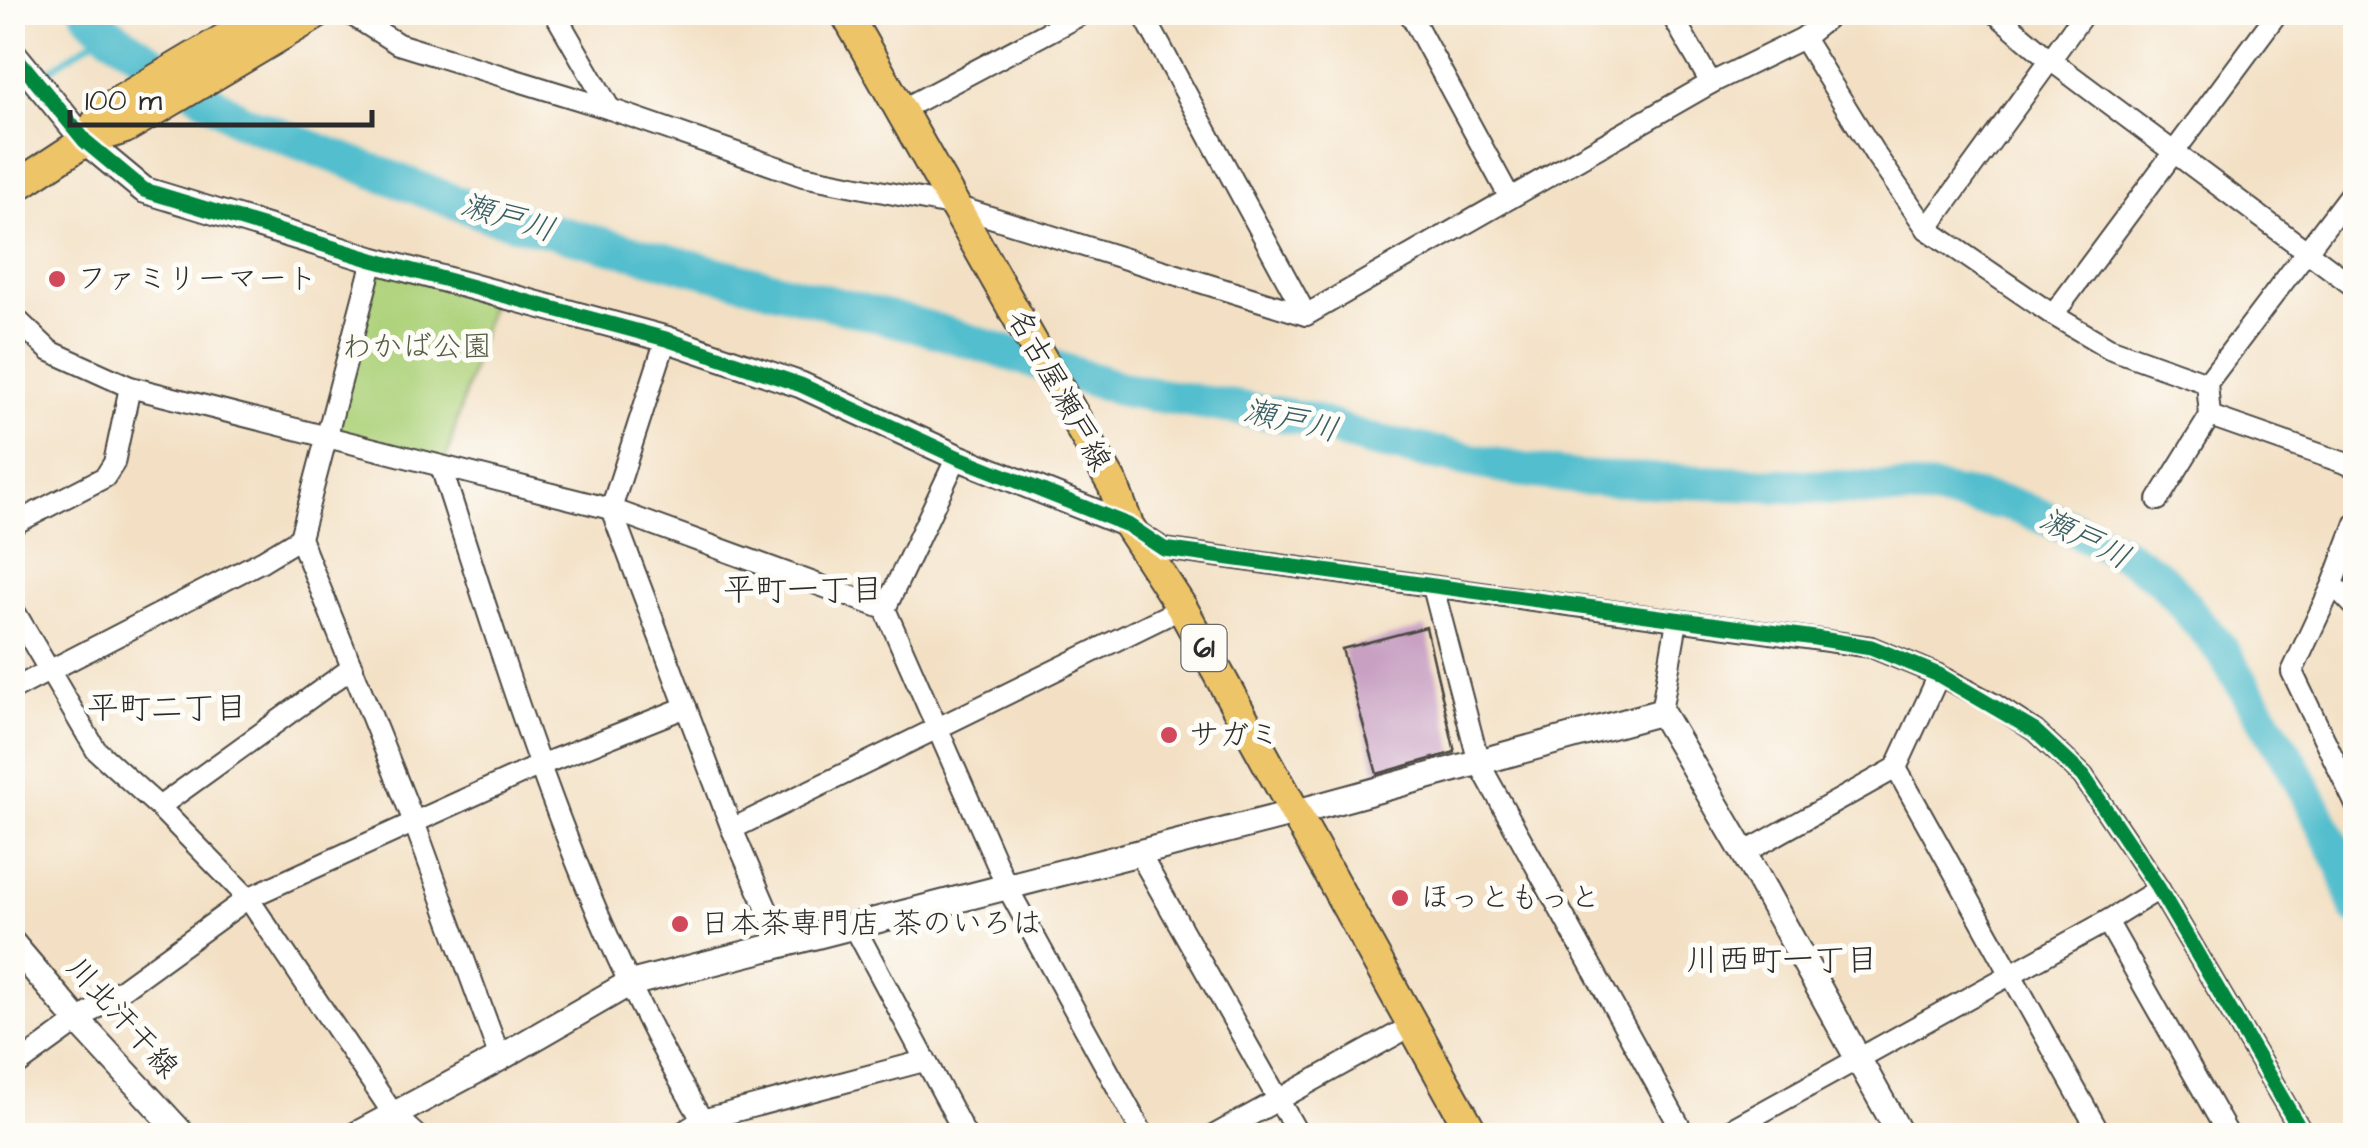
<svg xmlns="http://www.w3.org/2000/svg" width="2368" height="1148" viewBox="0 0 2368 1148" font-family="'Architects Daughter','Klee One',sans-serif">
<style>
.green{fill:#afd37d;stroke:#6d7f54;stroke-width:2.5}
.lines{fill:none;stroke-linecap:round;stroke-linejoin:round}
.stream{stroke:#52becd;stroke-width:6}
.river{stroke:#52becd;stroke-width:35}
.building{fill:#c8a0c2}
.minor-casing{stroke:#494642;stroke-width:24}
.tertiary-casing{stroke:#494642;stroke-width:29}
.primary-casing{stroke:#494642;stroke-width:34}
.minor{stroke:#fff;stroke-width:20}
.tertiary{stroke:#fff;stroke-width:25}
.primary{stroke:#eec469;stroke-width:30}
.cycleway-casing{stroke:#fdfcf7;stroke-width:21}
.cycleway{stroke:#00873e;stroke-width:15}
.poi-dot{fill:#d1495b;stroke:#fdfcf7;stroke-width:4}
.labels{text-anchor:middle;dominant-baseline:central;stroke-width:10;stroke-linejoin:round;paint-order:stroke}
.shield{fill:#fdfcf7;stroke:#6a6a68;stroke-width:2.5}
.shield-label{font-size:28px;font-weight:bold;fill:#2b2b2b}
.poi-label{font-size:30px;fill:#2b2b2b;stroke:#fdfcf7;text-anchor:start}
.park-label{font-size:30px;fill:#535d44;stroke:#fdfcf7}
.street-label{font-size:30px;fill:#2b2b2b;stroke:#fdfcf7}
.water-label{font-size:32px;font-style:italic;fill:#395e64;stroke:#fdfcf7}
.neighbourhood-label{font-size:32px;fill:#2b2b2b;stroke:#fdfcf7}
</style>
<rect width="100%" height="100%" fill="#fdfcf7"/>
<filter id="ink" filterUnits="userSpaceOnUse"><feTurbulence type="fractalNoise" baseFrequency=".01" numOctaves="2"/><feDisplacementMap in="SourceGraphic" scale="20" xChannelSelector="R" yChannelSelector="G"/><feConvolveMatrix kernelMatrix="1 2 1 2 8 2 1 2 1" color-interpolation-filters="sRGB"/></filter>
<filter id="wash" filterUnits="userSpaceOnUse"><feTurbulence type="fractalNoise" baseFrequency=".0048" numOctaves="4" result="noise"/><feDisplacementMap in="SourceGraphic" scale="40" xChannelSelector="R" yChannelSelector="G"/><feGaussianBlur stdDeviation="2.25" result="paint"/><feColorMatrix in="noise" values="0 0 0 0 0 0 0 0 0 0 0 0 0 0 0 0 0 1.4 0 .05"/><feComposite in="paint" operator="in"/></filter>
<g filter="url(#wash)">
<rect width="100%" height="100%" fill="#f3e0c4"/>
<polygon class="green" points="379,266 494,293 446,459 335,431"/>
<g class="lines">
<g class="stream">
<polyline points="38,78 107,31"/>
<polyline points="12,95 28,85"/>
</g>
<polyline class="river" points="88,12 107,31 240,120 489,215 928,328 1125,390 1307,419 1368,440 1521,470 1582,478 1934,491 2010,504 2072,528 2130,557 2163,580 2221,649 2292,764 2343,865 2356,908"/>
</g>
<g id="blocks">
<polygon class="building" points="1426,627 1455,752 1377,774 1342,649"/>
</g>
</g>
<g filter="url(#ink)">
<use href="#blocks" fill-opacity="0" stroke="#494642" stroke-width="2.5"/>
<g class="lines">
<g class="minor-casing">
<g id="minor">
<polyline points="347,12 398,44 610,109 803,176 955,206 1306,315 1711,83 1803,38 1835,12"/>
<polyline points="554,12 610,109"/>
<polyline points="1142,12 1306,315"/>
<polyline points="1409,12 1510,198"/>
<polyline points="1670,12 1711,83"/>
<polyline points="1994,12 2049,59 2356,288"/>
<polyline points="1803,38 1875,154 1927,229 2053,315 2109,348 2207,383"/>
<polyline points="901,110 1086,12"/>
<polyline points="2356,186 2207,383 2210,416 2356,467"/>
<polyline points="1927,229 2085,12"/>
<polyline points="373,260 300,538 414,822 500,1058"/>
<polyline points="12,315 50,351 130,387 611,509 885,609 1007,887 1144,1136"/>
<polyline points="2053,315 2278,12"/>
<polyline points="666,339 611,509 732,829 782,944"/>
<path d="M441,467c74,229 143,462 271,669"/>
<polyline points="2158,500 2210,416"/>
<polyline points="2356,523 2333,584 2356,608"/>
<polyline points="12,525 105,477 114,463 130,387"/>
<polyline points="1138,532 1164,549 1871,647 1939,675 1992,703 2035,731 2083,776 2159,889 2304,1136"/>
<polyline points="2333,584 2292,672 2356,805"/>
<polyline points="1433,587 1479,763 1685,1136"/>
<polyline points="12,607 96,750 159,807 248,898 394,1115 417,1136"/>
<polyline points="885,609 957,457"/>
<polyline points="12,690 262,561 300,538"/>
<polyline points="1661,712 1677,621"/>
<polyline points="1896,768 2101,1136"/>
<polyline points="159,807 353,667"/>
<polyline points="732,829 1182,608"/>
<polyline points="1139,853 1299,1136"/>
<polyline points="1744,853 1896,768 1939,675"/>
<polyline points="2107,921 2229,1136"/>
<polyline points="854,926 966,1136"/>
<polyline points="12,1069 248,898 538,766 686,707"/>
<polyline points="677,1136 702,1120 924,1061"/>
<polyline points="1213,1136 1413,1025"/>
<polyline points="1719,1136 2107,921 2159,889"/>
</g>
</g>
<g class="tertiary-casing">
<g id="tertiary">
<polyline points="12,52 85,141 144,190 373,260 666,339 801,385 957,457 1128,525"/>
<polyline points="12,943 79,1022 184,1136"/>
<polyline points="354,1136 500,1058 628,984 1294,813 1661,712 1744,853 1901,1136"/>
</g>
</g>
<g class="primary-casing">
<g id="primary">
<polyline points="845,12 1113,485 1128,525 1182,608 1474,1136"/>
<polyline points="85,141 105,110 270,12"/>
<polyline points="12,189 85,141 125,128 320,12"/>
</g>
</g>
<use href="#minor" class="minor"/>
<use href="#tertiary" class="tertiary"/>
<use href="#primary" class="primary"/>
<g class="cycleway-casing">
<polyline id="cycleway" points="12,52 85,141 144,190 373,260 666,339 801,385 957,457 1128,525 1164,549 1815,638 1871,647 1939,675 2035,731 2083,776 2159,889 2304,1136"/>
</g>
<use href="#cycleway" class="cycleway"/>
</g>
</g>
<g class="poi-dot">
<circle cx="57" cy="279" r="10"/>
<circle cx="1169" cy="735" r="10"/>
<circle cx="1400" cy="898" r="10"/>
<circle cx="680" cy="924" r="10"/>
</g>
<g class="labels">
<rect class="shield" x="1181.5" y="625" width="45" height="46" rx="8"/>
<g class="shield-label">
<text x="1204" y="648">61</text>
</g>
<g class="poi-label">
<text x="77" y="279">ファミリーマート</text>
<text x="1189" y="735">サガミ</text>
<text x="1420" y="898">ほっともっと</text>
<text x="700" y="924">日本茶専門店 茶のいろは</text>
</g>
<g class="park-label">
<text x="417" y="347">わかば公園</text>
</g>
<g class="street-label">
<text transform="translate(1059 390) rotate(61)">名古屋瀬戸線</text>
<text transform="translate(122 1018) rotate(48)">川北汗干線</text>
</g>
<g class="water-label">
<text transform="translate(508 218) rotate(17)">瀬戸川</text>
<text transform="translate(1291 421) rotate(13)">瀬戸川</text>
<text transform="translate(2085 539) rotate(27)">瀬戸川</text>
</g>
<g class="neighbourhood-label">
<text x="803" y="590">平町一丁目</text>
<text x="167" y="708">平町二丁目</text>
<text x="1782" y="960">川西町一丁目</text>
</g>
</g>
<rect width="2368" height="1148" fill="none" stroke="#fdfcf7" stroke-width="50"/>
<path d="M70 110v15h302v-15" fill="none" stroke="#2b2b2b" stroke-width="5"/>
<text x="85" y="110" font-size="30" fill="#2b2b2b" stroke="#fdfcf7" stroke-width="8" paint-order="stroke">100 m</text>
</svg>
